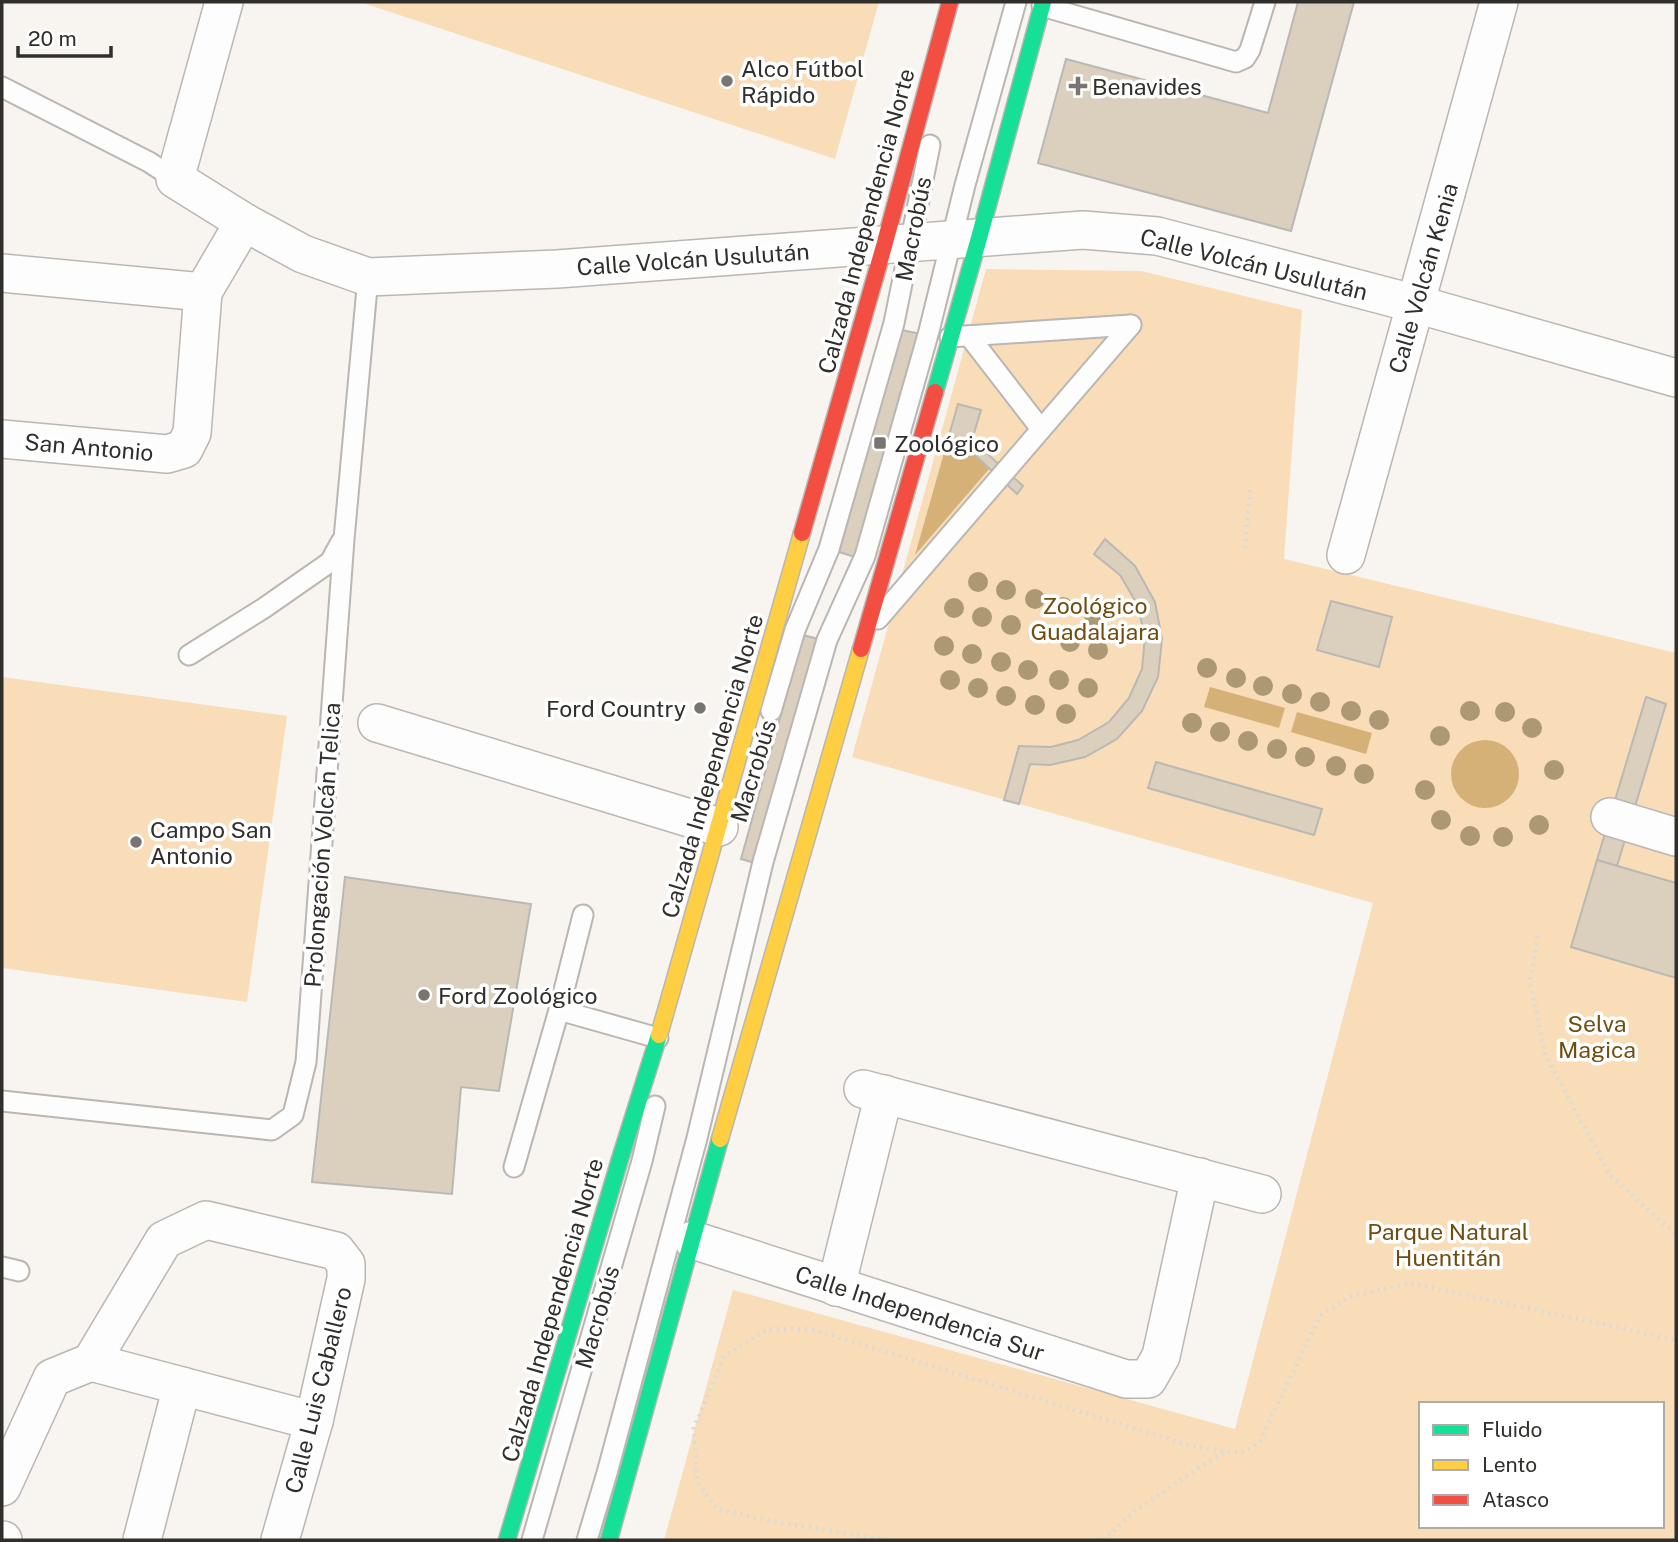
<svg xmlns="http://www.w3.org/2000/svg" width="1678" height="1542" viewBox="0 0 1678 1542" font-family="'Public Sans',sans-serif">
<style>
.green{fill:#f8ddb8;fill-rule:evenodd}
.water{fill:#d6b177}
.building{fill:#dbd0be;stroke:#bab8b4;stroke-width:2}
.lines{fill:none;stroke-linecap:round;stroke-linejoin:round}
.lane-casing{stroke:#b9b6b3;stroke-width:23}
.street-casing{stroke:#b9b6b3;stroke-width:40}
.fast-casing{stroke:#b9b6b3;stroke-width:19}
.slow-casing{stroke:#b9b6b3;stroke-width:19}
.jam-casing{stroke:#b9b6b3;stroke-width:19}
.path{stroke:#dadad8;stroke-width:4.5;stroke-dasharray:2 5;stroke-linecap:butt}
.lane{stroke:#fefdfd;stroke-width:19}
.street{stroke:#fefdfd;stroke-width:37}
.fast{stroke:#16e098;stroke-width:16}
.slow{stroke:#ffcf43;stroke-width:16}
.jam{stroke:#f24e42;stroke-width:16}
.tree{fill:#ad9874}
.poi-dot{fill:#777471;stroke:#fff;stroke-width:2.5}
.labels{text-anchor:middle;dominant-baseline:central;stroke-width:7;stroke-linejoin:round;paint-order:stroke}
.poi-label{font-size:23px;fill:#312f2c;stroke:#fff;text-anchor:start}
.street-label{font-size:23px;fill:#312f2c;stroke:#fff}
.park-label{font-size:23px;fill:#704d0f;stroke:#fff}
</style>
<rect width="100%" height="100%" fill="#f8f4f0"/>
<g class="green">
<polygon points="360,2 879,2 835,159"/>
<path d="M986,269l155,2 161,39 -18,249 392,94v887h-1012l69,-250 502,139 138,-526 -521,-146zM1421,1404h241v122h-241z"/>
<polygon points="2,677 287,716 247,1002 2,968"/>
</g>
<g class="water">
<polygon points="950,432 990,468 915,555"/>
<polygon points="1210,687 1285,708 1279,728 1204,707"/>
<polygon points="1297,712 1372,733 1366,754 1291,732"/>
<circle cx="1485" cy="774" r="34"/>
</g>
<g class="building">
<polygon points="1298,2 1354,2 1291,231 1038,163 1066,59 1268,113"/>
<polygon points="902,330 920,334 858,558 839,552"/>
<polygon points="958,404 981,410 972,440 1023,486 1017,494 950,432"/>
<polygon points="1105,539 1135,566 1155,602 1162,639 1158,677 1142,711 1117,739 1085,757 1050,765 1030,764 1019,804 1004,800 1019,746 1051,747 1078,740 1109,722 1129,698 1142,669 1145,636 1137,604 1120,575 1094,554"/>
<polygon points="1331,601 1392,617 1379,667 1317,650"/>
<polygon points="803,635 822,640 758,864 741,859"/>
<polygon points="1646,697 1666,704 1617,866 1597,860"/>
<polygon points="1156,762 1322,809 1314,835 1148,788"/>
<polygon points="1597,860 1676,883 1676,978 1571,947"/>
<polygon points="345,877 531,904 499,1091 461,1087 452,1194 312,1182"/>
</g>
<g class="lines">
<g class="lane-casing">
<g id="lane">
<polyline points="1042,6 1236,62 1245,58 1250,50 1265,2"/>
<polyline points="2,87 149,162 175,179"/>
<polyline points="969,336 1041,429"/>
<polyline points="950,337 1131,325"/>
<polyline points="878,619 1131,325"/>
<polyline points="189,655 264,608 330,562 341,542"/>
<polyline points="771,711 795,630 829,549 894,323 930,145"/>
<polyline points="559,1010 658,1038"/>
<polyline points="2,1101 272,1130 293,1115 306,1062 344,539 368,277"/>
<polyline points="514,1167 559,1010 583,915"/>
<polyline points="2,1267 19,1271"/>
<polyline points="532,1540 642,1161 655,1106"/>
<polyline points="587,1540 607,1473 697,1138 763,862 827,640 865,556 929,331 965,185 1016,2"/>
</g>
</g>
<g class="street-casing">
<g id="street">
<polyline points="224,2 175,179 244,222 303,254 368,277 557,269 1083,230 1157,236 1416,304 1676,378"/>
<polyline points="2,273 203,292"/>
<polyline points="2,439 167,454 184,449 192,433 203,292 244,222"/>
<polyline points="1346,555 1499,2"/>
<polyline points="377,723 719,827"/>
<polyline points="1610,817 1676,837"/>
<polyline points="863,1089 1262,1194"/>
<polyline points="693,1240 1126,1379 1148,1379 1161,1356 1200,1177"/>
<polyline points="836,1287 884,1094"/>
<polyline points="91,1362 314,1421"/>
<polyline points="2,1487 52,1378 91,1362 164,1240 206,1220 336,1251 346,1264 346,1279 314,1421 280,1540"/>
<polyline points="2,1540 3,1540"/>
<polyline points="142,1540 182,1386"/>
</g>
</g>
<g class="fast-casing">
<g id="fast">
<polyline points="935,392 979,238 1043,2"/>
<polyline points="507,1540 620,1159 659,1035"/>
<polyline points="609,1540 720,1139"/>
</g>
</g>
<g class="slow-casing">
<g id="slow">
<polyline points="659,1035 802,533"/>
<polyline points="720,1139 861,649"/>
</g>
</g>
<g class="jam-casing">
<g id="jam">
<polyline points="802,533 884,246 950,2"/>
<polyline points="861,649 935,392"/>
</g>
</g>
<g class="path">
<polyline points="1245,548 1250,488"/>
<polyline points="1538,936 1530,982 1545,1054 1610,1175 1676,1235"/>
<polyline points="887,1540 770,1521 717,1509 697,1481 694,1428 724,1356 768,1329 812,1329 1188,1445 1226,1452 1244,1452 1260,1441 1320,1316 1349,1297 1410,1283 1676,1340"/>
<polyline points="1103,1540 1135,1511 1198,1468 1224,1453"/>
</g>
<use href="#lane" class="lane"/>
<use href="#street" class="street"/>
<use href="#fast" class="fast"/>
<use href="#slow" class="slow"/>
<use href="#jam" class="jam"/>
</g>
<g class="tree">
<circle cx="978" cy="582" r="10"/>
<circle cx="1006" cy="590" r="10"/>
<circle cx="1035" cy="599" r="10"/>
<circle cx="1063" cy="607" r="10"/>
<circle cx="954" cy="608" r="10"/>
<circle cx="1094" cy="616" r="10"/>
<circle cx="982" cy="617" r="10"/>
<circle cx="1011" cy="625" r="10"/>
<circle cx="1038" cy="633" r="10"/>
<circle cx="1070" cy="642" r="10"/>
<circle cx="944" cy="646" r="10"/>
<circle cx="1098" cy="650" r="10"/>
<circle cx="972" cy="654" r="10"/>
<circle cx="1001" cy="662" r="10"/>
<circle cx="1207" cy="668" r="10"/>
<circle cx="1028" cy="670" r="10"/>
<circle cx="1236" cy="678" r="10"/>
<circle cx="950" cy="680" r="10"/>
<circle cx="1059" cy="680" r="10"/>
<circle cx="1263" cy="686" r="10"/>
<circle cx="978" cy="688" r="10"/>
<circle cx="1088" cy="688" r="10"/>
<circle cx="1292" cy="694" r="10"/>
<circle cx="1006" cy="696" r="10"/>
<circle cx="1320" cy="702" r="10"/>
<circle cx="1035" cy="705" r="10"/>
<circle cx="1351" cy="711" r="10"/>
<circle cx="1470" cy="711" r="10"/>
<circle cx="1505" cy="712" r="10"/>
<circle cx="1066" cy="714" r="10"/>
<circle cx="1379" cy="720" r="10"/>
<circle cx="1192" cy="723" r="10"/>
<circle cx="1532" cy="728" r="10"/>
<circle cx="1220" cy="732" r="10"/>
<circle cx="1440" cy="736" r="10"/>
<circle cx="1248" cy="741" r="10"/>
<circle cx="1277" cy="749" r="10"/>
<circle cx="1305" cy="757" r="10"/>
<circle cx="1336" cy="766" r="10"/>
<circle cx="1554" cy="770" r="10"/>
<circle cx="1364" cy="774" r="10"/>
<circle cx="1425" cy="790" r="10"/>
<circle cx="1441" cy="820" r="10"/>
<circle cx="1539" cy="825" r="10"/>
<circle cx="1470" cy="836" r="10"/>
<circle cx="1503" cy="837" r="10"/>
</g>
<g class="poi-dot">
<circle cx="727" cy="81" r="7"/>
<path d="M1074.5 75.5h7v7h7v7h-7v7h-7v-7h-7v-7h7z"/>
<rect x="873" y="436" width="14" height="14" rx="3.5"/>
<circle cx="700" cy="708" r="7"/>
<circle cx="136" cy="842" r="7"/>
<circle cx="424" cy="995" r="7"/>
</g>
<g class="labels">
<g class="poi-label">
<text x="741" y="68">Alco Fútbol<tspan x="741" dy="26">Rápido</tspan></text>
<text x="1092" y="86">Benavides</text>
<text x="894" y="443">Zoológico</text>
<text x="686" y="708" text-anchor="end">Ford Country</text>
<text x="150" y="829">Campo San<tspan x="150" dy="26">Antonio</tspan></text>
<text x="438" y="995">Ford Zoológico</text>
</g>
<g class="street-label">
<text transform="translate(866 221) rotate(-75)">Calzada Independencia Norte</text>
<text transform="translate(913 229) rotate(-79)">Macrobús</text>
<text transform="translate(693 259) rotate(-4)">Calle Volcán Usulután</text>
<text transform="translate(1254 264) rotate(14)">Calle Volcán Usulután</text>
<text transform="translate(1423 278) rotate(-74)">Calle Volcán Kenia</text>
<text transform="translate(89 447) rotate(5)">San Antonio</text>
<text transform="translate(712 766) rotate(-74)">Calzada Independencia Norte</text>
<text transform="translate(753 771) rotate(-73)">Macrobús</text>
<text transform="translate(322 845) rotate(-86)">Prolongación Volcán Telica</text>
<text transform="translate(552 1310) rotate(-74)">Calzada Independencia Norte</text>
<text transform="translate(920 1313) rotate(18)">Calle Independencia Sur</text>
<text transform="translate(597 1317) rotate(-74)">Macrobús</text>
<text transform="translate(318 1390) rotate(-76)">Calle Luis Caballero</text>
</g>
<g class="park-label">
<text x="1095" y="605">Zoológico<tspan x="1095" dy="26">Guadalajara</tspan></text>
<text x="1597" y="1023">Selva<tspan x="1597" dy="26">Magica</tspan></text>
<text x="1448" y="1231">Parque Natural<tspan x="1448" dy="26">Huentitán</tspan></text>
</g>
</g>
<rect width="1678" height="1542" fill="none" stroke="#312f2c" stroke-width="7"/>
<rect x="1419" y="1402" width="245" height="126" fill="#ffffff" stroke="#adacab" stroke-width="2"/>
<rect x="1433" y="1425" width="35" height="10" fill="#16e098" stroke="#adacab" stroke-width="2"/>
<text x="1482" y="1437" font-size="21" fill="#312f2c">Fluido</text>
<rect x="1433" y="1460" width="35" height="10" fill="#ffcf43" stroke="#adacab" stroke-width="2"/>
<text x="1482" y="1472" font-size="21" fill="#312f2c">Lento</text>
<rect x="1433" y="1495" width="35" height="10" fill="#f24e42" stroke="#adacab" stroke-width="2"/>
<text x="1482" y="1507" font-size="21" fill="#312f2c">Atasco</text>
<path d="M18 46v10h93v-10" fill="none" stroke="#312f2c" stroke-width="3.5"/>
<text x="28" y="46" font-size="21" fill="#312f2c" stroke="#ffffff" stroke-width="5" paint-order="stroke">20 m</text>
</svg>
